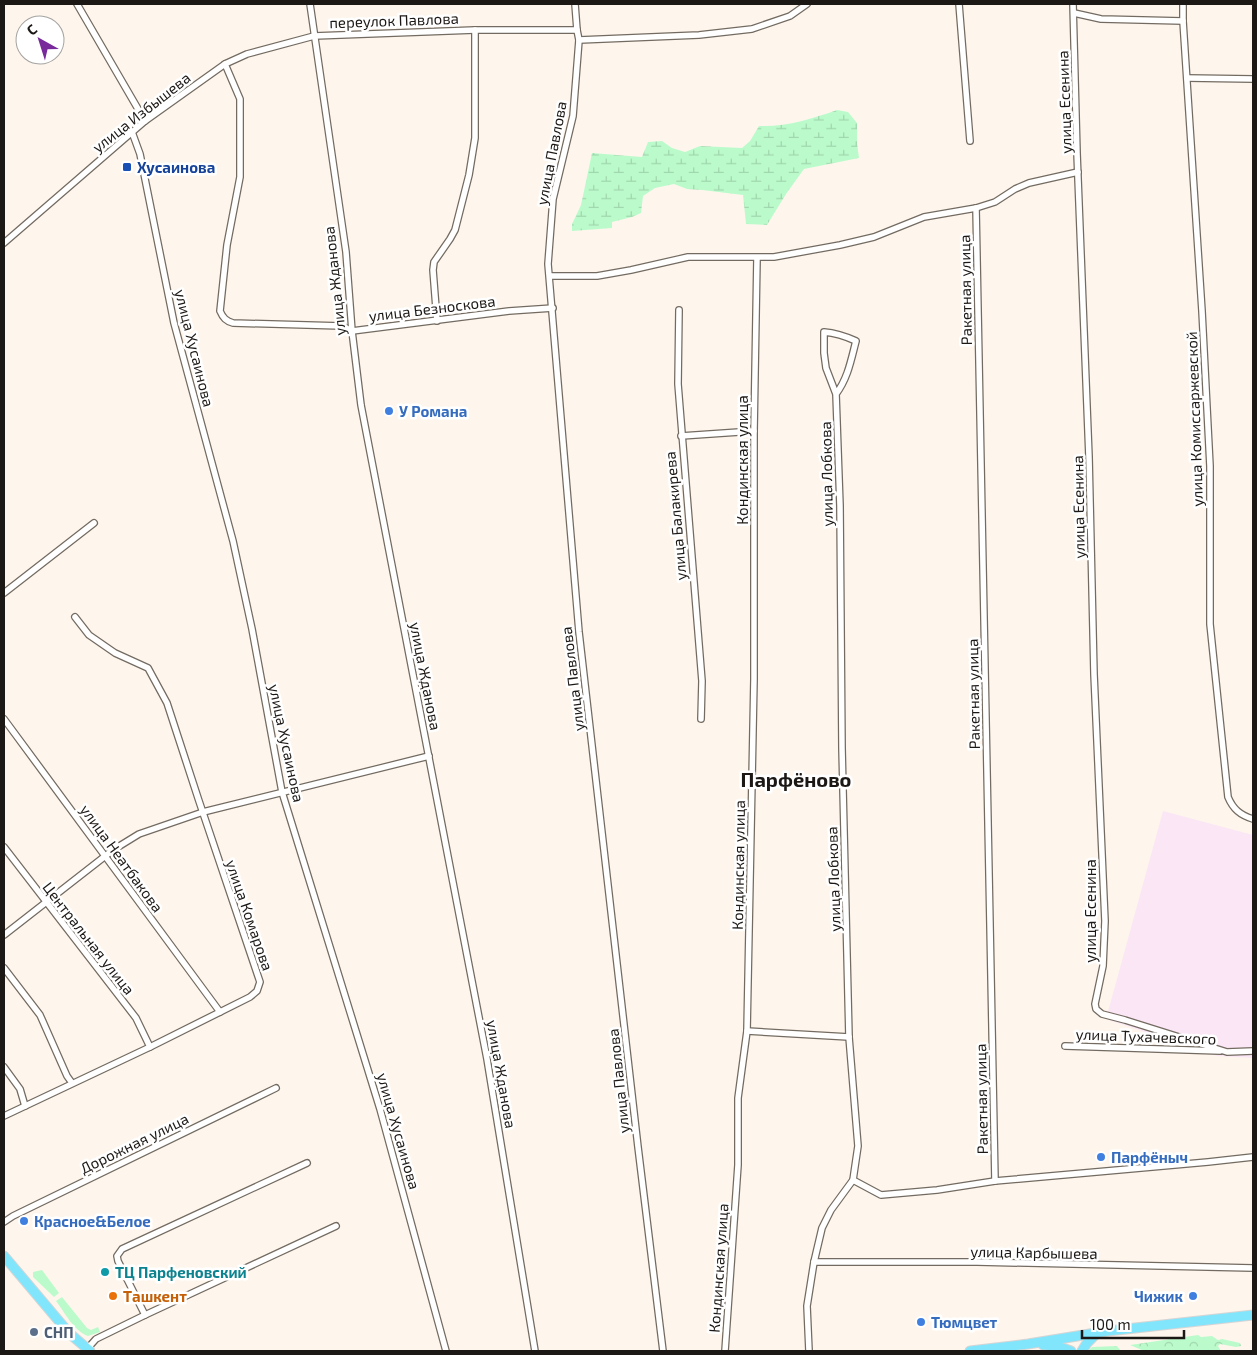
<svg xmlns="http://www.w3.org/2000/svg" width="1257" height="1355" viewBox="0 0 1257 1355" font-family="'Exo 2',sans-serif">
<style>
.industrial{fill:#fbe6f5}
.grass{fill:#bbfbcb}
.forest{fill:url(#forest-crowns)}
.wetland{fill:url(#wetland-marsh)}
.lines{fill:none;stroke-linecap:round;stroke-linejoin:round}
.minor-casing{stroke:#736b61;stroke-width:8}
.primary-casing{stroke:#d6d5d5;stroke-width:11}
.minor{stroke:#fff;stroke-width:5.5}
.primary{stroke:#81e6fc;stroke-width:9}
.transit-dot{fill:#1a4fb4;stroke:#fff;stroke-width:2}
.shop-dot{fill:#3f7fe0;stroke:#fff;stroke-width:2}
.culture-dot{fill:#0f9aa8;stroke:#fff;stroke-width:2}
.food-dot{fill:#e8710a;stroke:#fff;stroke-width:2}
.service-dot{fill:#5c6f8a;stroke:#fff;stroke-width:2}
.labels{text-anchor:middle;dominant-baseline:central;stroke-width:5;stroke-linejoin:round;paint-order:stroke}
.street-label{font-size:15px;fill:#1c1815;stroke:#fff}
.transit-label{font-size:15px;font-weight:bold;fill:#164399;stroke:#fff;text-anchor:start}
.shop-label{font-size:15px;font-weight:bold;fill:#366cbe;stroke:#fff;text-anchor:start}
.culture-label{font-size:15px;font-weight:bold;fill:#0d838f;stroke:#fff;text-anchor:start}
.food-label{font-size:15px;font-weight:bold;fill:#c56008;stroke:#fff;text-anchor:start}
.service-label{font-size:15px;font-weight:bold;fill:#4e5e75;stroke:#fff;text-anchor:start}
.district-label{font-size:20px;font-weight:bold;fill:#1c1815;stroke:#fff}
</style>
<defs>
<pattern id="forest-crowns" width="20" height="18" patternUnits="userSpaceOnUse" patternTransform="scale(1.25)"><rect width="20" height="18" fill="#bbfbcb"/><path d="M2 6a3 3 0 1 1 6 0M12 15a3 3 0 1 1 6 0" fill="none" stroke="#a0d6ad"/></pattern>
<pattern id="wetland-marsh" width="20" height="14" patternUnits="userSpaceOnUse" patternTransform="scale(1.25)"><rect width="20" height="14" fill="#bbfbcb"/><path d="M1 5h8M5 5V1M11 12h8M15 12V8" fill="none" stroke="#a0d6ad"/></pattern>
</defs>
<rect width="100%" height="100%" fill="#fef6ed"/>
<polygon class="industrial" points="1163,811 1253,835 1253,1058 1217,1056 1106,1019"/>
<g class="grass">
<polygon points="42,1270 59,1293 54,1297 33,1277 33,1272"/>
<path d="M62,1297l25,31 4,2 7,-3 2,5 -12,4c-14,-5 -23,-23 -32,-35z"/>
</g>
<g class="forest">
<polygon points="1198,1335 1201,1337 1212,1336 1218,1340 1222,1339 1240,1343 1241,1346 1236,1347 1220,1344 1218,1346 1221,1351 1144,1351 1130,1345"/>
<polygon points="1117,1346 1120,1350 1119,1351 1090,1351 1089,1350 1092,1347"/>
</g>
<path class="wetland" d="M837,110l11,2 9,11v20l2,15 -55,11 -18,25 -19,31 -21,-1 -3,-29 -41,-5 -15,-1 -13,-5 -19,4 -12,8 -2,17 -9,4 -20,5v6l-40,3v-7l9,-19 11,-52 50,4 6,-15 14,-1 10,7 13,4 15,-6 42,2 8,-7 9,-15c28,1 52,-7 78,-16z"/>
<g class="lines">
<g class="minor-casing">
<g id="minor">
<polyline points="77,4 145,121"/>
<polyline points="310,4 346,252 352,331 361,405 487,1059 535,1351"/>
<polyline points="575,4 577,30 579,40 573,116 553,199 548,264 579,632 638,1147 663,1351"/>
<polyline points="959,4 970,141"/>
<polyline points="1073,4 1077,153 1089,457 1094,674 1105,921 1103,966 1095,1004 1096,1009 1102,1014 1125,1020 1227,1052 1253,1051"/>
<path d="M1183,4v17l19,290 8,155v158l18,173c5,12 12,18 25,22"/>
<polyline points="1074,13 1101,19 1183,21"/>
<polyline points="579,40 699,35 752,29 790,16 807,4"/>
<path d="M225,64l15,35v78l-13,68 -7,66c3,7 6,10 13,12l109,3 10,5 157,-20 44,-3"/>
<polyline points="1187,78 1253,79"/>
<polyline points="132,132 140,154 174,323 233,541 252,629 282,792 380,1109 446,1351"/>
<polyline points="976,208 995,1181"/>
<polyline points="4,243 145,121 225,64 247,54 314,36 475,30 577,30"/>
<polyline points="550,276 597,276 631,270 688,257 774,257 840,245 874,237 924,217 976,208 995,202 1015,189 1029,183 1078,172"/>
<polyline points="679,310 678,384 702,681 701,719"/>
<polyline points="437,321 433,270 434,262 450,239 455,230 469,175 475,138 475,30"/>
<polyline points="681,436 754,431"/>
<polyline points="4,593 94,523"/>
<polyline points="4,719 220,1012"/>
<polyline points="4,847 136,1018 150,1047"/>
<polyline points="4,935 113,850 139,834 203,812 429,756"/>
<polyline points="4,968 40,1015 67,1076 72,1083"/>
<polyline points="747,1031 849,1037"/>
<polyline points="1065,1046 1220,1051"/>
<polyline points="4,1067 20,1089 25,1106"/>
<polyline points="4,1116 150,1047 250,997 257,991 260,982 199,801 167,703 148,668 115,653 89,635 75,617"/>
<polyline points="853,1180 881,1195 937,1190 995,1181 1208,1162 1253,1157"/>
<polyline points="4,1222 13,1216 276,1088"/>
<polyline points="814,1262 977,1262 1253,1268"/>
<polyline points="145,1315 118,1261 117,1256 122,1249 307,1163"/>
<polyline points="87,1349 96,1339 145,1315 336,1226"/>
<polyline points="725,1351 738,1165 738,1098 747,1031 754,679 754,431 757,258"/>
<path d="M809,1351l-2,-45 7,-44 8,-34 9,-18 22,-30 5,-34 -9,-109 -7,-289 -2,-242 -4,-112 -10,-26 -2,-15v-21c12,1 21,4 32,9 -5,19 -8,37 -20,53"/>
</g>
</g>
<g class="primary-casing">
<g id="primary">
<polyline points="4,1256 69,1333 90,1351"/>
<polyline points="1043,1345 1057,1346 1071,1351"/>
<polyline points="970,1351 1028,1344 1108,1331 1253,1315"/>
<polyline points="1082,1351 1087,1343 1097,1333"/>
</g>
</g>
<use href="#minor" class="minor"/>
<use href="#primary" class="primary"/>
</g>
<rect class="transit-dot" x="122" y="162" width="10" height="10" rx="2.5"/>
<g class="shop-dot">
<circle cx="389" cy="411" r="5"/>
<circle cx="1101" cy="1157" r="5"/>
<circle cx="24" cy="1221" r="5"/>
<circle cx="1193" cy="1296" r="5"/>
<circle cx="921" cy="1322" r="5"/>
</g>
<circle class="culture-dot" cx="105" cy="1272" r="5"/>
<circle class="food-dot" cx="113" cy="1296" r="5"/>
<circle class="service-dot" cx="34" cy="1332" r="5"/>
<g class="labels">
<g class="street-label">
<text transform="translate(394 20) rotate(-2)">переулок Павлова</text>
<text transform="translate(1064 102) rotate(-92)">улица Есенина</text>
<text transform="translate(141 112) rotate(-38)">улица Избышева</text>
<text transform="translate(551 153) rotate(-79)">улица Павлова</text>
<text transform="translate(334 281) rotate(-96)">улица Жданова</text>
<text transform="translate(965 290) rotate(-91)">Ракетная улица</text>
<text transform="translate(432 308) rotate(-7)">улица Безноскова</text>
<text transform="translate(195 348) rotate(76)">улица Хусаинова</text>
<text transform="translate(1194 419) rotate(-92)">улица Комиссаржевской</text>
<text transform="translate(742 460) rotate(-90)">Кондинская улица</text>
<text transform="translate(826 474) rotate(-91)">улица Лобкова</text>
<text transform="translate(1078 507) rotate(-91)">улица Есенина</text>
<text transform="translate(675 516) rotate(-95)">улица Балакирева</text>
<text transform="translate(426 676) rotate(79)">улица Жданова</text>
<text transform="translate(572 679) rotate(-97)">улица Павлова</text>
<text transform="translate(973 694) rotate(-91)">Ракетная улица</text>
<text transform="translate(287 743) rotate(78)">улица Хусаинова</text>
<text transform="translate(122 858) rotate(54)">улица Неатбакова</text>
<text transform="translate(738 865) rotate(-89)">Кондинская улица</text>
<text transform="translate(833 879) rotate(-92)">улица Лобкова</text>
<text transform="translate(1090 911) rotate(-90)">улица Есенина</text>
<text transform="translate(250 915) rotate(71)">улица Комарова</text>
<text transform="translate(89 938) rotate(52)">Центральная улица</text>
<text transform="translate(1146 1036) rotate(2)">улица Тухачевского</text>
<text transform="translate(502 1074) rotate(80)">улица Жданова</text>
<text transform="translate(618 1081) rotate(-96)">улица Павлова</text>
<text transform="translate(981 1099) rotate(-91)">Ракетная улица</text>
<text transform="translate(399 1131) rotate(74)">улица Хусаинова</text>
<text transform="translate(134 1143) rotate(-26)">Дорожная улица</text>
<text transform="translate(1034 1252) rotate(1)">улица Карбышева</text>
<text transform="translate(718 1268) rotate(-86)">Кондинская улица</text>
</g>
<g class="transit-label">
<text x="137" y="167">Хусаинова</text>
</g>
<g class="shop-label">
<text x="399" y="411">У Романа</text>
<text x="1111" y="1157">Парфёныч</text>
<text x="34" y="1221">Красное&amp;Белое</text>
<text x="1183" y="1296" text-anchor="end">Чижик</text>
<text x="931" y="1322">Тюмцвет</text>
</g>
<g class="culture-label">
<text x="115" y="1272">ТЦ Парфеновский</text>
</g>
<g class="food-label">
<text x="123" y="1296">Ташкент</text>
</g>
<g class="service-label">
<text x="44" y="1332">СНП</text>
</g>
<g class="district-label">
<text x="796" y="779">Парфёново</text>
</g>
</g>
<rect width="1257" height="1355" fill="none" stroke="#1c1815" stroke-width="10"/>
<g transform="translate(40 40) rotate(321)"><circle r="24" fill="#ffffff" stroke="#a4a3a1"/>
<path d="M0-4L9 19L0 12L-9 19Z" fill="#782a9b"/>
<text y="-8" font-size="14" font-weight="bold" text-anchor="middle" fill="#1c1815">С</text>
</g>
<path d="M1082 1330v8h102v-8" fill="none" stroke="#1c1815" stroke-width="2.5"/>
<text x="1090" y="1330" font-size="15" fill="#1c1815" stroke="#ffffff" stroke-width="4" paint-order="stroke">100 m</text>
</svg>
